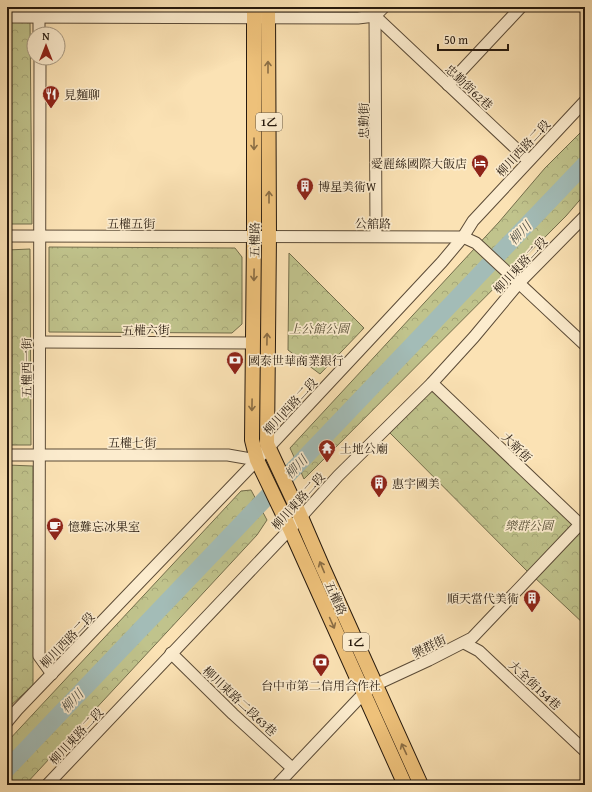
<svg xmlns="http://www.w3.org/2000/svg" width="592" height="792" viewBox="0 0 592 792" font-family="'Gentium Book Plus','Noto Serif TC',serif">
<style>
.park{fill:url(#park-crowns);stroke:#736e4c}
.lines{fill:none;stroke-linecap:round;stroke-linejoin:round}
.river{stroke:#a3bcb7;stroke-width:17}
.minor-casing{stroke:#5b4b37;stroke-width:13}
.major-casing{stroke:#26190d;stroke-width:16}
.minor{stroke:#fcecce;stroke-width:11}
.major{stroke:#eec17a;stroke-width:14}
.oneway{stroke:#8a6d44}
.labels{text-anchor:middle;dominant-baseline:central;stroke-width:3.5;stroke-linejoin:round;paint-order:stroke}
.shield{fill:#fcecce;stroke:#665847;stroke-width:1}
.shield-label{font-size:11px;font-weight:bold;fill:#26190d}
.street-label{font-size:12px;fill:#26190d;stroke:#fcecce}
.poi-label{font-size:12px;fill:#26190d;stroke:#fcecce;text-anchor:start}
.park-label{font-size:12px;font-style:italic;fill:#544c33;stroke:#fcecce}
.water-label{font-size:13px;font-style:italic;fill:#525248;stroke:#fcecce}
</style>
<defs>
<pattern id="park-crowns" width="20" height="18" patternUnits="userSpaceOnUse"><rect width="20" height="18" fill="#c0c38c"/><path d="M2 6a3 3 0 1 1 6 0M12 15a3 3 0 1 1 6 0" fill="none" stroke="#a5a778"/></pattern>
</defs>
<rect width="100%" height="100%" fill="#fbe2b4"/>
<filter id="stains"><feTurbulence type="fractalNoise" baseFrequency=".005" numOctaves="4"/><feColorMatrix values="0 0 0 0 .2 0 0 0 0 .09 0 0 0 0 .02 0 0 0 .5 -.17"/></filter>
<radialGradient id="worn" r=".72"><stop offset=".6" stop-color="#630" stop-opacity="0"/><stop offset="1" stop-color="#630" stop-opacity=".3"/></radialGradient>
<g class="park">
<polygon points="7,21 30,21 32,224 7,224"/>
<polygon points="585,128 585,194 566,216 304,479 290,448 499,222 545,168"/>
<polygon points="49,247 235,248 242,257 242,324 232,333 49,332"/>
<polygon points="30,249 31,445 7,445 7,250"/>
<polygon points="289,253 364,328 320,374 288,350"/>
<polygon points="434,388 576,525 529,573 390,433"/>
<polygon points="7,465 33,466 33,685 8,708"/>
<polygon points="251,490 267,520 257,535 25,785 7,785 7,742 241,491"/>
<polygon points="580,529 585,534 585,625 534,577"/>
</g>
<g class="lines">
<polyline class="river" points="7,769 585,164"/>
<g class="minor-casing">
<g id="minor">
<polyline points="39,7 39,34"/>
<polyline points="375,10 376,236"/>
<polyline points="375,16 528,160"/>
<polyline points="7,17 358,18 375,16 384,7"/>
<polyline points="40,58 39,656 52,674"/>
<polyline points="448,85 521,7"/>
<polyline points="7,236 463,237 476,243 585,345"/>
<polyline points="39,342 253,343"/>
<polyline points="432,383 585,529"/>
<polyline points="7,455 228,455 257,460"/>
<polyline points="464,643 479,651 585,751"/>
<polyline points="171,653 233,714 292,768"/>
<polyline points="7,722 17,710 257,460 442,262 463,237 473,221 585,101"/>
<polyline points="47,785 290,529 338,476 432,383 474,337 519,283 585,216"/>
<polyline points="277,785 364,693 375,685 429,660 472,638 585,519"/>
</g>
</g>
<g class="major-casing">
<g id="major">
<polyline points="254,7 254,236 252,440 257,460 290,529 405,785"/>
<polyline points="268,7 269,236 267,444 301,517 323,568 421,785"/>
</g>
</g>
<use href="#minor" class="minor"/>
<use href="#major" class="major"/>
</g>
<defs><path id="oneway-shaft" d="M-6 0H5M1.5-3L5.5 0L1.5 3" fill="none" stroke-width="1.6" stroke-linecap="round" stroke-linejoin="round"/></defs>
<g class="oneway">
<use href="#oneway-shaft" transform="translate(268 67) rotate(-90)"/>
<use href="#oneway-shaft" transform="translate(254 144) rotate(90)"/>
<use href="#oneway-shaft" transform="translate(269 197) rotate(-90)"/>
<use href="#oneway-shaft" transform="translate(254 275) rotate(91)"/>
<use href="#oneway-shaft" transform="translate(267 339) rotate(-89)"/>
<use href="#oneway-shaft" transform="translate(252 405) rotate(91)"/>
<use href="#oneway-shaft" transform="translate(322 567) rotate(-113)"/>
<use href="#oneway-shaft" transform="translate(332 623) rotate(66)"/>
<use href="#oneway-shaft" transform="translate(404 749) rotate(-115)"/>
</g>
<defs>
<g id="restaurant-pin" transform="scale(0.9)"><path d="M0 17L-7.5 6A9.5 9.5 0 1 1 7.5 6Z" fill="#8f2418" stroke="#fcecce"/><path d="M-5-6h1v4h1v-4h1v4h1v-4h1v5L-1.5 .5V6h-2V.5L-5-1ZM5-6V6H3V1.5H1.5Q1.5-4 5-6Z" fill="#fff"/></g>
<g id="hotel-pin" transform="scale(0.9)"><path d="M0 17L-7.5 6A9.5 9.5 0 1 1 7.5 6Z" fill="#8f2418" stroke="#fcecce"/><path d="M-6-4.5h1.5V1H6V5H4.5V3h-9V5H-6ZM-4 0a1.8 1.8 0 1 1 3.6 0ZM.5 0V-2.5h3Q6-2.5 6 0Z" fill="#fff"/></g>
<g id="building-pin" transform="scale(0.9)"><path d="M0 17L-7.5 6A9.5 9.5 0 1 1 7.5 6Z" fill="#8f2418" stroke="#fcecce"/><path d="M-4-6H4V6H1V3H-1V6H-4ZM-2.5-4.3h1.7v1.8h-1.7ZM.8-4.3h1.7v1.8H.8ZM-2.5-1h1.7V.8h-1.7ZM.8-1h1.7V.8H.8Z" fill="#fff"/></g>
<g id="bank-pin" transform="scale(0.9)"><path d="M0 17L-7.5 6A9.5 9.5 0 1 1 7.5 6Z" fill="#8f2418" stroke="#fcecce"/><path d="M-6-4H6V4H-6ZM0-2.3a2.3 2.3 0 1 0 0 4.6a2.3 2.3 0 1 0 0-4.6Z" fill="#fff"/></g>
<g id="temple-pin" transform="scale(0.9)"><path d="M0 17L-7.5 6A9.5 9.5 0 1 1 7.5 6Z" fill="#8f2418" stroke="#fcecce"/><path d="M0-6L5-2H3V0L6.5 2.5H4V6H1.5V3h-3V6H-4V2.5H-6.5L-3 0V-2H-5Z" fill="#fff"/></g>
<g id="cafe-pin" transform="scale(0.9)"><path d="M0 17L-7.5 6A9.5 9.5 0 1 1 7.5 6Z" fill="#8f2418" stroke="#fcecce"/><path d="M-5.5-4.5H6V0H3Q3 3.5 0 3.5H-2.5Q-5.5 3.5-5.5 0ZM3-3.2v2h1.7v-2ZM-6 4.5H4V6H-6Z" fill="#fff"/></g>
</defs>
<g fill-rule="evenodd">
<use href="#restaurant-pin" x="51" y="94"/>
<use href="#hotel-pin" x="480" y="163"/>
<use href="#building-pin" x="305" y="186"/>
<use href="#bank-pin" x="235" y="360"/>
<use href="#temple-pin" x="327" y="448"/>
<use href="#building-pin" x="379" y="483"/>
<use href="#cafe-pin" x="55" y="526"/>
<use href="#building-pin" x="532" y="598"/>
<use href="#bank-pin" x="321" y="662"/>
</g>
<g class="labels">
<g class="shield">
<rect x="256" y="113" width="26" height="18" rx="3"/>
<rect x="343" y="633" width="26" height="18" rx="3"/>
</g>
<g class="shield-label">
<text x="269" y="122">1乙</text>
<text x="356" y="642">1乙</text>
</g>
<g class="street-label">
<text transform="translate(469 87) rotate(43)">忠勤街62巷</text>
<text transform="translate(363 121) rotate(-90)">忠勤街</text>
<text transform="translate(523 148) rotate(-47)">柳川西路二段</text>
<text x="131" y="223">五權五街</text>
<text x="373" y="223">公舘路</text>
<text transform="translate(254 240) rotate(-90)">五權路</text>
<text transform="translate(520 265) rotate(-47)">柳川東路二段</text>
<text transform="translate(146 330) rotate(-1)">五權六街</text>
<text transform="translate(26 368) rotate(-90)">五權西一街</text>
<text transform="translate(290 406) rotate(-47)">柳川西路二段</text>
<text x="132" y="442">五權七街</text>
<text transform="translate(517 447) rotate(44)">大新街</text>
<text transform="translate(298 501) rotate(-48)">柳川東路二段</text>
<text transform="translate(336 598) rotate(66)">五權路</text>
<text transform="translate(67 640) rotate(-46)">柳川西路二段</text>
<text transform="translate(429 646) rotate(-26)">樂群街</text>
<text transform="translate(535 685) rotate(43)">大全街154巷</text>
<text transform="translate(240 701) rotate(43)">柳川東路二段63巷</text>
<text transform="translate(76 736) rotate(-47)">柳川東路二段</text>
</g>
<g class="poi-label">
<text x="64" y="94">見麵聊</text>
<text x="467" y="163" text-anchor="end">愛麗絲國際大飯店</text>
<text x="318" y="186">博星美術W</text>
<text x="248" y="360">國泰世華商業銀行</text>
<text x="340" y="448">土地公廟</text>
<text x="392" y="483">惠宇國美</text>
<text x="68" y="526">憶難忘冰果室</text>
<text x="519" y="598" text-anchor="end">順天當代美術</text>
<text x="321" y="685" text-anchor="middle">台中市第二信用合作社</text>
</g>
<g class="park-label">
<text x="319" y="328">上公館公園</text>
<text x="529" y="525">樂群公園</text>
</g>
<g class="water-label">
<text transform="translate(520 233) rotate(-46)">柳川</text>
<text transform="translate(296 467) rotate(-46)">柳川</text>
<text transform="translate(72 701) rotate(-46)">柳川</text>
</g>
</g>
<rect width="592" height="792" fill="none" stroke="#fbe2b4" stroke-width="24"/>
<rect x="8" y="8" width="576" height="776" fill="none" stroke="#26190d" stroke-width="2"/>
<rect x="12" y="12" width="568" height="768" fill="none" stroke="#26190d"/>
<g transform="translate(46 46)"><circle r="19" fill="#fcecce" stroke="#a69881"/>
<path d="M0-3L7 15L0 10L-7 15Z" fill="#8f2418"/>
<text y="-6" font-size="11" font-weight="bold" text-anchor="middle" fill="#26190d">N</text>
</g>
<path d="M438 44v6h70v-6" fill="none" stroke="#26190d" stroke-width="2"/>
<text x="444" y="44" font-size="12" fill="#26190d" stroke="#fcecce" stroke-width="3" paint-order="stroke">50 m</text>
<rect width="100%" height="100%" filter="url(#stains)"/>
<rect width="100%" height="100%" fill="url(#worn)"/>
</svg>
